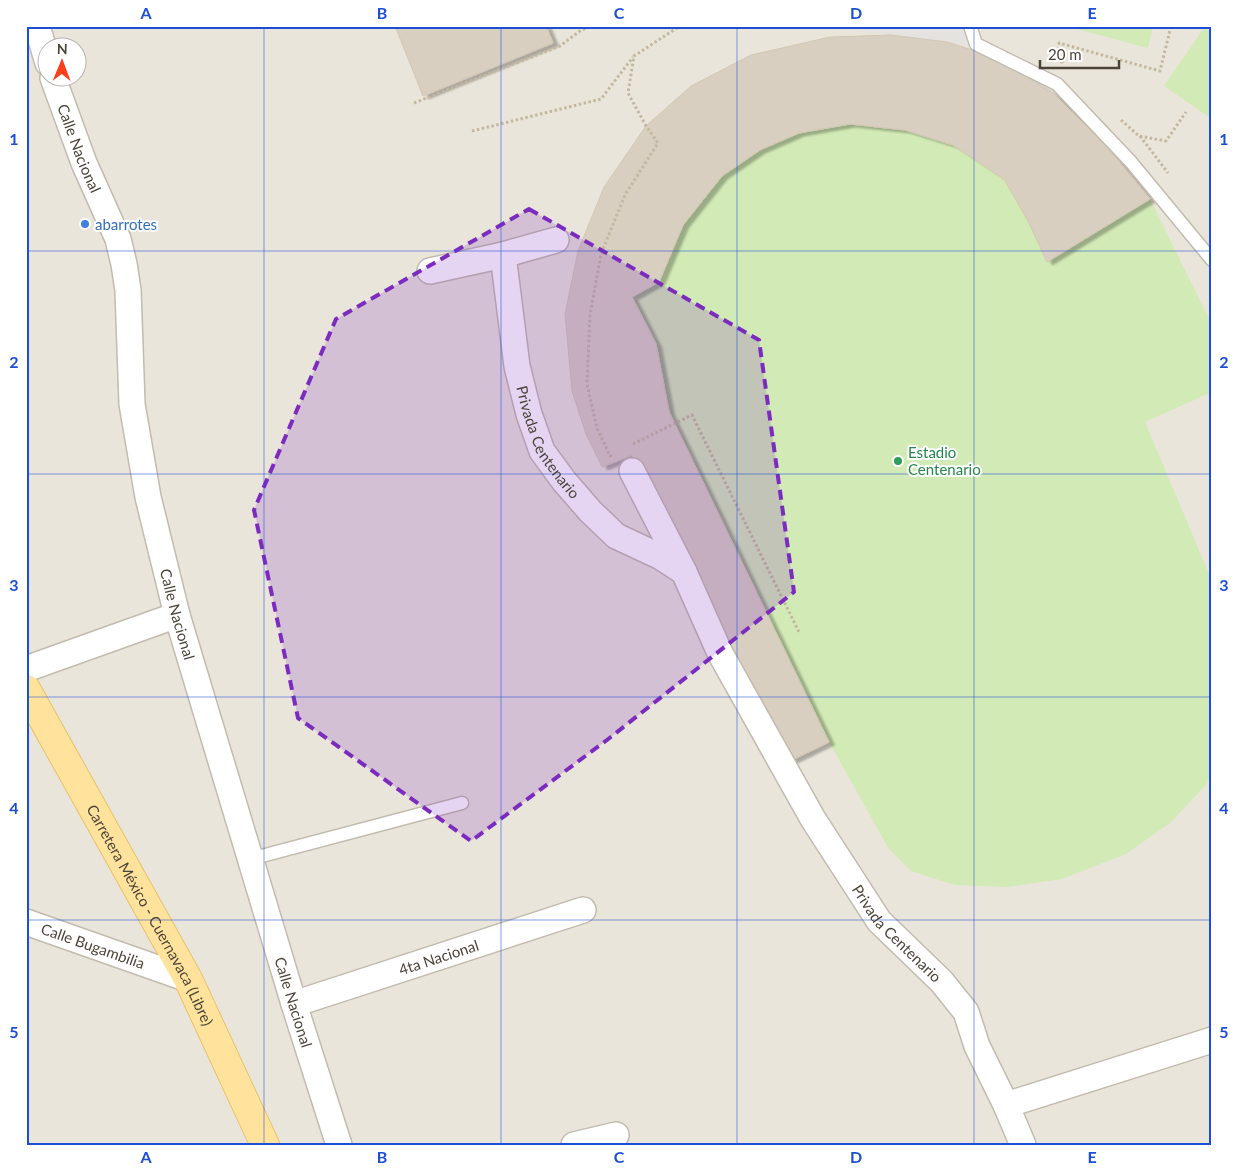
<svg xmlns="http://www.w3.org/2000/svg" width="1238" height="1171" viewBox="0 0 1238 1171" font-family="Lato,sans-serif">
<style>
.residential{fill:#eae5da;fill-rule:evenodd}
.garden{fill:#d2eab5}
.parking{fill:#e5e3e0}
.building{fill:#d8cfc1;stroke:#d3c7b4;filter:url(#shadow)}
.lines{fill:none;stroke-linecap:round;stroke-linejoin:round}
.lane-casing{stroke:#c2bbae;stroke-width:15}
.street-casing{stroke:#c2bbae;stroke-width:28}
.primary-casing{stroke:#e6c16a;stroke-width:30}
.path{stroke:#c4b79f;stroke-width:3;stroke-dasharray:2.5 2.5;stroke-linecap:butt}
.lane{stroke:#fff;stroke-width:12}
.street{stroke:#fff;stroke-width:25}
.primary{stroke:#ffe39c;stroke-width:28}
.marked{fill:#7b2cbf;fill-opacity:0.2;stroke:#7b2cbf;stroke-width:4;stroke-dasharray:10 6;stroke-linejoin:round}
.grid{fill:none;stroke:#1d4ed8;stroke-width:1;stroke-opacity:0.55}
.shop-dot{fill:#3f7fe0;stroke:#fff;stroke-width:2}
.leisure-dot{fill:#2e9e5b;stroke:#fff;stroke-width:2}
.labels{text-anchor:middle;dominant-baseline:central;stroke-width:4;stroke-linejoin:round;paint-order:stroke}
.street-label{font-size:15px;fill:#4b4439;stroke:#fff}
.shop-label{font-size:15px;fill:#366cbe;stroke:#fff;text-anchor:start}
.leisure-label{font-size:15px;fill:#27864d;stroke:#fff;text-anchor:start}
.neatline{fill:none;stroke:#1d4ed8;stroke-width:2}
.grid-label{font-size:16px;text-anchor:middle;font-weight:bold;fill:#1d4ed8}
</style>
<defs>
<filter id="shadow"><feDropShadow dx="5.5" dy="3" stdDeviation="1" flood-color="#0004"/></filter>
</defs>
<rect width="100%" height="100%" fill="#f6f3ec"/>
<path class="residential" d="M26,26h1186v1119h-1186zM48,48h30v30h-30z"/>
<g class="garden">
<polygon points="1065,26 1153,26 1148,48"/>
<polygon points="1204,28 1212,33 1212,119 1164,86"/>
<polygon points="891,35 994,57 1055,95 1107,147 1150,199 1212,325 1212,392 1145,422 1212,581 1212,774 1206,785 1170,823 1126,854 1062,879 1007,887 955,885 911,871 889,849 829,742 788,762 632,455 602,467 586,434 565,314 578,251 604,187 646,126 691,86 751,55 830,37"/>
</g>
<polygon class="parking" points="819,26 974,26 972,46"/>
<g class="building">
<polygon points="395,26 546,26 553,43 423,96"/>
<polygon points="891,35 947,42 994,57 1055,95 1107,147 1150,199 1047,262 1029,223 1004,179 953,145 905,130 850,124 799,133 760,150 722,176 683,225 659,282 632,297 656,344 669,412 829,742 788,762 632,455 602,467 586,434 572,391 565,314 578,251 604,187 646,126 691,86 751,55 830,37"/>
</g>
<g class="lines">
<g class="lane-casing">
<g id="lane">
<polyline points="970,26 976,44 1057,84 1131,162 1212,260"/>
<polyline points="250,859 462,803"/>
</g>
</g>
<g class="street-casing">
<g id="street">
<polyline points="37,26 48,63"/>
<path id="s1" d="M53,78l31,85 34,76 6,25 4,26 4,114 16,93 29,118 117,389 45,141"/>
<path id="s2" d="M503,255l14,111 12,48 13,37 22,30 26,30 26,25 45,21 23,15 36,81 93,166 66,102 63,61 24,30 11,34 29,59 17,40"/>
<polyline points="430,271 503,255 556,240"/>
<polyline points="632,471 684,572"/>
<polyline points="26,669 177,615"/>
<path id="s3" d="M26,922l162,57"/>
<path id="s4" d="M294,1004l289,-94"/>
<polyline points="1006,1105 1212,1040"/>
<polyline points="574,1145 616,1135"/>
</g>
</g>
<g class="primary-casing">
<g id="primary">
<path id="s5" d="M26,689l162,290 77,166"/>
</g>
</g>
<g class="path">
<polyline points="1063,63 1059,59 1059,43 1160,71 1171,26"/>
<polyline points="414,103 560,46 580,31 590,26"/>
<polyline points="1121,120 1139,136 1166,141 1186,112"/>
<polyline points="472,131 601,99 633,57"/>
<polyline points="1140,136 1168,173"/>
<polyline points="633,444 692,415 799,632"/>
<polyline points="612,455 610,456 597,428 587,384 590,315 601,254 625,195 658,143 646,126 628,93 634,56 680,26"/>
</g>
<use href="#lane" class="lane"/>
<use href="#street" class="street"/>
<use href="#primary" class="primary"/>
</g>
<path class="marked" d="M529,209l230,131 35,252 -187,148 -136,101 -173,-123 -44,-208 82,-191z"/>
<path class="grid" d="M264,26v1119M501,26v1119M737,26v1119M974,26v1119M26,251h1186M26,474h1186M26,697h1186M26,920h1186"/>
<circle class="shop-dot" cx="85" cy="224" r="5"/>
<circle class="leisure-dot" cx="898" cy="461" r="5"/>
<g class="labels">
<g class="street-label">
<text stroke="none"><textPath href="#s1" startOffset="75">Calle Nacional</textPath></text>
<text stroke="none"><textPath href="#s2" startOffset="195">Privada Centenario</textPath></text>
<text stroke="none"><textPath href="#s1" startOffset="555">Calle Nacional</textPath></text>
<text stroke="none"><textPath href="#s5" startOffset="258">Carretera México - Cuernavaca (Libre)</textPath></text>
<text stroke="none"><textPath href="#s2" startOffset="812">Privada Centenario</textPath></text>
<text stroke="none"><textPath href="#s3" startOffset="71">Calle Bugambilia</textPath></text>
<text stroke="none"><textPath href="#s4" startOffset="152">4ta Nacional</textPath></text>
<text stroke="none"><textPath href="#s1" startOffset="960">Calle Nacional</textPath></text>
</g>
<g class="shop-label">
<text x="95" y="224">abarrotes</text>
</g>
<g class="leisure-label">
<text x="908" y="452">Estadio<tspan x="908" dy="17">Centenario</tspan></text>
</g>
</g>
<rect width="1238" height="1171" fill="none" stroke="#ffffff" stroke-width="55"/>
<g transform="translate(62 62) rotate(1)"><circle r="24" fill="#ffffff" stroke="#b7b4b0"/>
<path d="M0-4L9 19L0 12L-9 19Z" fill="#fc3f1d"/>
<text y="-8" font-size="14" font-weight="bold" text-anchor="middle" fill="#4b4439">N</text>
</g>
<path d="M1040 60v8h79v-8" fill="none" stroke="#4b4439" stroke-width="2.5"/>
<text x="1048" y="60" font-size="15" fill="#4b4439" stroke="#ffffff" stroke-width="4" paint-order="stroke">20 m</text>
<rect x="28" y="28" width="1182" height="1116" class="neatline"/>
<g class="grid-label">
<text x="146" y="19">A</text>
<text x="382" y="19">B</text>
<text x="619" y="19">C</text>
<text x="856" y="19">D</text>
<text x="1092" y="19">E</text>
<text x="14" y="145">1</text>
<text x="1224" y="145">1</text>
<text x="14" y="368">2</text>
<text x="1224" y="368">2</text>
<text x="14" y="591">3</text>
<text x="1224" y="591">3</text>
<text x="14" y="814">4</text>
<text x="1224" y="814">4</text>
<text x="14" y="1038">5</text>
<text x="1224" y="1038">5</text>
<text x="146" y="1163">A</text>
<text x="382" y="1163">B</text>
<text x="619" y="1163">C</text>
<text x="856" y="1163">D</text>
<text x="1092" y="1163">E</text>
</g>
</svg>
